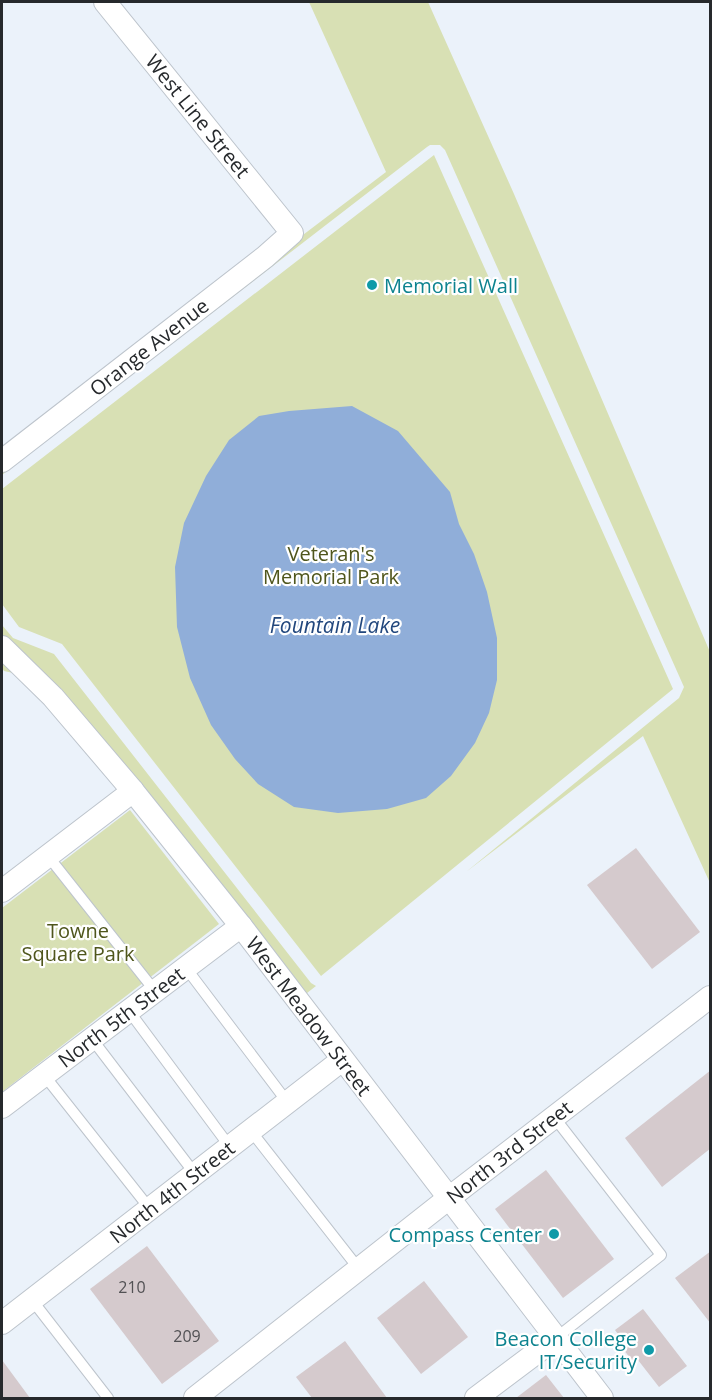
<svg xmlns="http://www.w3.org/2000/svg" width="712" height="1400" viewBox="0 0 712 1400" font-family="'Open Sans',sans-serif">
<style>
.green{fill:#d8e0b4}
.water{fill:#90aed9}
.building{fill:#d5cacd}
.lines{fill:none;stroke-linecap:round;stroke-linejoin:round}
.lane-casing{stroke:#bdc4cc;stroke-width:12}
.street-casing{stroke:#bdc4cc;stroke-width:24}
.lane{stroke:#fff;stroke-width:10}
.street{stroke:#fff;stroke-width:22}
.culture-dot{fill:#0f9aa8;stroke:#fff;stroke-width:2}
.labels{text-anchor:middle;dominant-baseline:central;stroke-width:4.5;stroke-linejoin:round;paint-order:stroke}
.number-label{font-size:16px;fill:#525154}
.street-label{font-size:20px;fill:#26292c;stroke:#fff}
.culture-label{font-size:20px;fill:#0d838f;stroke:#fff;text-anchor:end}
.park-label{font-size:20px;fill:#4f561c;stroke:#fff}
.water-label{font-size:21px;font-style:italic;fill:#22477d;stroke:#fff}
</style>
<rect width="100%" height="100%" fill="#ebf2fa"/>
<g class="green">
<polygon points="309,2 428,2 514,194 710,652 710,883 643,736 466,872 679,698 684,687 445,150 440,145 430,145 427,147 2,475 2,463 386,172"/>
<polygon points="434,155 673,689 321,976 62,644 19,627 2,604 2,489"/>
<polygon points="2,625 13,638 54,654 311,983 316,986 298,1000 41,679 4,671 2,668"/>
<polygon points="130,810 219,924 2,1092 2,908"/>
</g>
<polygon class="water" points="352,406 398,431 450,492 459,524 474,554 487,592 497,638 497,680 489,713 475,743 451,776 426,798 387,809 338,813 294,807 258,784 235,759 211,725 190,678 177,627 175,567 184,523 206,476 229,440 259,416 289,411"/>
<g class="building">
<polygon points="636,848 700,932 652,969 587,885"/>
<polygon points="711,1070 711,1148 662,1187 625,1138"/>
<polygon points="546,1170 614,1259 563,1298 495,1209"/>
<polygon points="147,1246 219,1341 162,1384 90,1289"/>
<polygon points="711,1251 711,1324 675,1278"/>
<polygon points="424,1281 468,1337 421,1374 377,1318"/>
<polygon points="643,1309 687,1366 659,1387 638,1360 634,1363 616,1340 620,1337 615,1330"/>
<polygon points="345,1341 387,1398 312,1398 296,1377"/>
<polygon points="2,1360 30,1398 2,1398"/>
<polygon points="546,1375 564,1398 516,1398"/>
</g>
<g class="lines">
<g class="lane-casing">
<g id="lane">
<polyline points="48,856 155,991"/>
<polyline points="186,968 288,1103"/>
<polyline points="129,1011 230,1147"/>
<polyline points="92,1039 195,1174"/>
<polyline points="44,1075 150,1209"/>
<polyline points="554,1117 661,1255 556,1338"/>
<polyline points="251,1131 359,1269"/>
<polyline points="32,1300 108,1398"/>
</g>
</g>
<g class="street-casing">
<g id="street">
<polyline points="2,461 265,257 292,233 105,2"/>
<polyline points="2,647 53,697 133,791 241,926 602,1398"/>
<polyline points="2,891 133,791"/>
<polyline points="2,1107 241,926"/>
<polyline points="2,1323 342,1060"/>
<polyline points="195,1398 449,1198 710,997"/>
<polyline points="476,1398 556,1338"/>
</g>
</g>
<use href="#lane" class="lane"/>
<use href="#street" class="street"/>
</g>
<g class="culture-dot">
<circle cx="372" cy="285" r="6"/>
<circle cx="554" cy="1234" r="6"/>
<circle cx="649" cy="1350" r="6"/>
</g>
<g class="labels">
<g class="number-label">
<text x="132" y="1287">210</text>
<text x="187" y="1336">209</text>
</g>
<g class="street-label">
<text transform="translate(198 116) rotate(51)">West Line Street</text>
<text transform="translate(149 347) rotate(-38)">Orange Avenue</text>
<text transform="translate(309 1016) rotate(53)">West Meadow Street</text>
<text transform="translate(121 1017) rotate(-37)">North 5th Street</text>
<text transform="translate(509 1152) rotate(-38)">North 3rd Street</text>
<text transform="translate(172 1192) rotate(-38)">North 4th Street</text>
</g>
<g class="culture-label">
<text x="384" y="285" text-anchor="start">Memorial Wall</text>
<text x="542" y="1234">Compass Center</text>
<text x="637" y="1338">Beacon College<tspan x="637" dy="23">IT/Security</tspan></text>
</g>
<g class="park-label">
<text x="331" y="553">Veteran's<tspan x="331" dy="23">Memorial Park</tspan></text>
<text x="78" y="930">Towne<tspan x="78" dy="23">Square Park</tspan></text>
</g>
<g class="water-label">
<text x="335" y="625">Fountain Lake</text>
</g>
</g>
<rect width="712" height="1400" fill="none" stroke="#26292c" stroke-width="6"/>
</svg>
